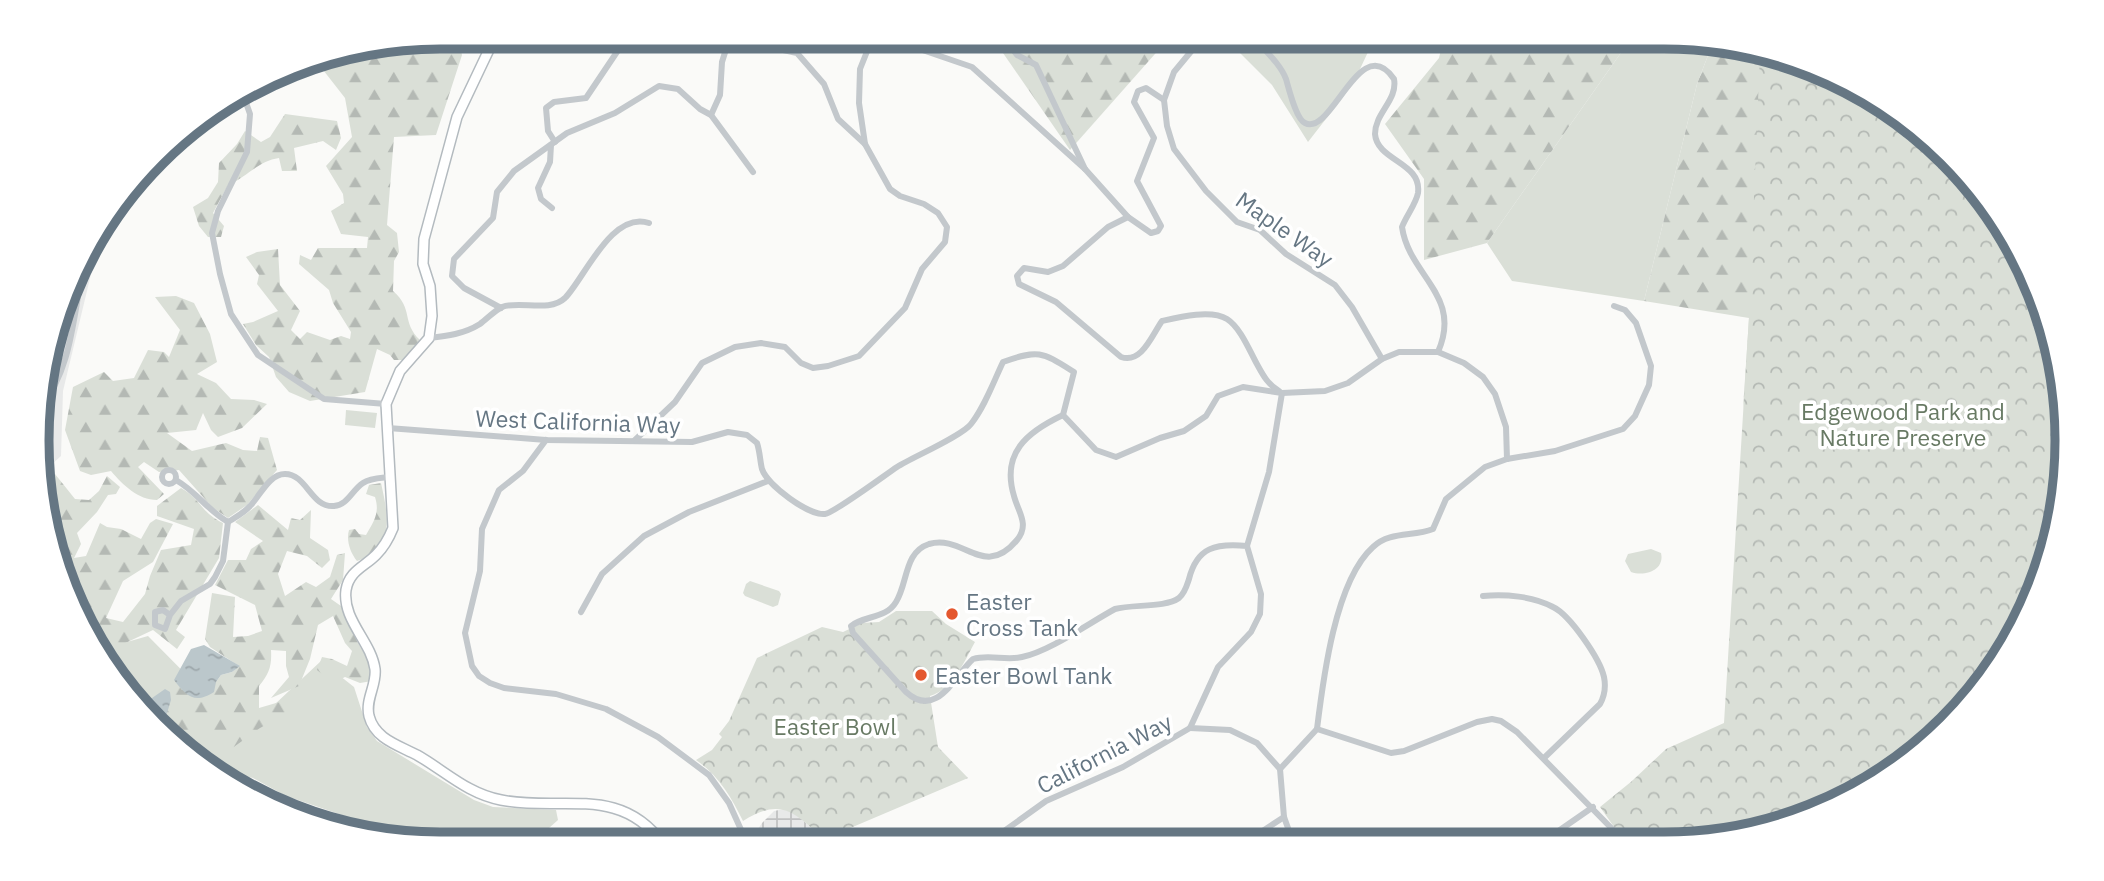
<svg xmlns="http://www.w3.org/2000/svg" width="2104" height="881" viewBox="0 0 2104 881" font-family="'IBM Plex Sans',sans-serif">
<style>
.built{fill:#e8e9e9}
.industrial{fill:url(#industrial-grid)}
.grass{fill:#dadfd7}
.forest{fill:url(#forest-firs)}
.park{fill:url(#park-crowns)}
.water{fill:url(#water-ripples)}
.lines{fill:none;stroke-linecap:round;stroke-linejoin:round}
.secondary-casing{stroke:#b3babf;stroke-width:12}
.street{stroke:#c3c8cc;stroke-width:6}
.secondary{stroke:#fff;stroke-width:9}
.poi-dot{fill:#e4572e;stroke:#fff;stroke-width:2.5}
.labels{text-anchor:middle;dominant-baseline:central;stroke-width:7;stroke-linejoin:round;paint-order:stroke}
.street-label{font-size:23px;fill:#657683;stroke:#fff}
.park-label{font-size:23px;fill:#687a64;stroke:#fff}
.poi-label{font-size:23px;fill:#657683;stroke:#fff;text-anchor:start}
.rim{fill:none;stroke:#657683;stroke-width:9}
</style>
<defs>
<pattern id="industrial-grid" width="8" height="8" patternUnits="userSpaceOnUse" patternTransform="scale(1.75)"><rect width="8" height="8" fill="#e8e9e9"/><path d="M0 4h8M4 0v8" fill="none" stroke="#c0c1c2"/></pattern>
<pattern id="forest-firs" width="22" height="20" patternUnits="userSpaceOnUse" patternTransform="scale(1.75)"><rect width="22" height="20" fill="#dadfd7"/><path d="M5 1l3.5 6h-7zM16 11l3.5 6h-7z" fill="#b4b9b4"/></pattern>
<pattern id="park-crowns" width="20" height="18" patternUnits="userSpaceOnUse" patternTransform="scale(1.75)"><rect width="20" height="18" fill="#dadfd7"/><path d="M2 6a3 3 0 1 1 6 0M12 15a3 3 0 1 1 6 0" fill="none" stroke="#b4b9b4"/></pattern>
<pattern id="water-ripples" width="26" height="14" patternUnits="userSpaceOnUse" patternTransform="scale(1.75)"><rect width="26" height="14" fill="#bbc7cb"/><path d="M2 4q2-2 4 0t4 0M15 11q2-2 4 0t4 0" fill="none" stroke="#9ca6aa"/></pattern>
</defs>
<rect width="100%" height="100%" fill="#fafaf8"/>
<polygon class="built" points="103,224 63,391 61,456 43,472 40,387 91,239"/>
<polygon class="industrial" points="784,809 795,813 819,835 840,836 841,843 758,843 756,832 762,823 774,811"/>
<g class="grass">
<polygon points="1212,37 1375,37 1353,84 1308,142 1272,85 1227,40"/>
<polygon points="1632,37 1663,37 1712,45 1697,84 1644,301 1512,281 1487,243"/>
<polygon points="346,410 377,413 375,428 345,425"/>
<path d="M1651,549l10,4c4,17 -16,24 -30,19l-6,-11 3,-7z"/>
<polygon points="750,581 779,591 781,594 778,605 773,607 745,596 743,593 746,584"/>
<polygon points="148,636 244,733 321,661 354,687 367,727 377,741 474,800 493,807 556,810 558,820 531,844 440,844 388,836 389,831 286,796 253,778 225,771 221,775 195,761 105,664 99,650"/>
</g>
<g class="forest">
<path d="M440,37h18l4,18 -26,80 -42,2 -7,88 10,8 2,19 -5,9 -1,30c21,18 8,31 27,49l-16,20h-10l-4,-5 -13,-6 -12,43 -55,9 -21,-9 -13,-15 -7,-20 -13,-12 -13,-21 10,-2 25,-11 -21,-27 2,-9 -13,-18 11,-5 21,-3 2,36 20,26 -9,19 9,9 7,-7 23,8 11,-4 9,3 1,-7 -18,-29 -4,-13 -30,-26 1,-9 11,5 7,-12h49l1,-11 -27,-3 -10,-23 13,-8 -1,-9 -17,-28 26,-29 -7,-39 -25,-32 -11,-4 -15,6c18,-10 35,-16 56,-13l1,-3z"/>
<polygon points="992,37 1170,37 1070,150"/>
<polygon points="1444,37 1632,37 1487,243 1424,260 1424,179 1385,124 1439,58"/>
<polygon points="1712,45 1793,58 1743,409 1749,318 1644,301 1697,84"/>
<path d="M285,114l52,7 4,17 -5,12 -13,-9 -29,7 3,23h-15l-3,-13c-21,3 -32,19 -51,27l-15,28 11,13 -3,11h-13l-9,-11 -6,-19 15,-9 10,-16 1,-19 18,-19 8,-13 16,11 9,-5z"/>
<path d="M176,296l18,7 16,31 7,28 -20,12 19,9 15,16 23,1 13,4 -25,24 -24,9 -7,-7 -8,-17 -7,17 -29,3 25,18 34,-8 17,7 14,1 3,-14 8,1 9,32 -30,35 -19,13 -16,-11 -33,-37 -20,2 -15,-10 -6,5 26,27 -7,6c-19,0 -34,-15 -46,-29l-20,4 -11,-4 -15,-41 8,-43 31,-15 9,9 21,-3 14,-28 16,2 5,5 11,-27 -25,-33z"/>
<path d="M55,474l20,25 14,1 10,-9 8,-15 13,11 -4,7 -8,1 -11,17 -20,21 4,11 -7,14 12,-2 14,-33 7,4 14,2 20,10 9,-16 6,-4 17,5 -20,38 -30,19 -17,37 17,4 22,-28 5,-18 11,-26 30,-5 3,-16 -37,-13v-10l24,-18c21,12 19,24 42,35l-4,35 -43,72 9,7 -8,12 -24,-19 -53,25 -55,-135 -2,-37z"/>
<path d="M381,483c7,32 15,66 -24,78 -7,-9 -11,-21 -8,-31l6,-1 4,5 7,1c8,-14 14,-22 9,-38l-9,-3 3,-9z"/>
<path d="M258,505l30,25 3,-12 9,2 11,-10 -1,28 18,12 2,10 -8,8 -15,-12 -20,-5 -9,23 7,22 21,-14 10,5 14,-10 7,-22 8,-2 -2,27 -12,19 10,7 17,37 13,22 1,16 -12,2 -15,-6 -12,6 -16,-13 5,-13 10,2 15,7 5,-15 -7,-8 -12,-27 -15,9 -8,34 -11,27 -28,12 18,-21 -3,-11v-15l-15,-1c1,16 -2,24 -12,36v22l34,-10 -1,13 -32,17 -36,26 -7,-7 -1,-13 -9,-8 -25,21 -19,-21 11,-46 8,10 34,-8 5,-7 11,-3 7,-6 -29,-19 -5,-8 7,-46 23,4 -2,40 15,-1 14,-5 -7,-26 -40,-20 13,-25h18l5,-11 12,-8 -28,-19z"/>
</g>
<g class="park">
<polygon points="1760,53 1793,58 1929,137 2025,262 2066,414 2046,570 1999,665 1929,744 1842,803 1717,841 1624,841 1600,807 1632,781 1666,749 1724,723 1749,317"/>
<path d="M896,611h36l14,13 29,18c-11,20 -22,47 -45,54l8,51 30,31 -120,51 -29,6c-27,-26 -41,-36 -76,-14 -12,-24 -24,-45 -47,-61l16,-10 10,-13 -3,-3 10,-13 28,-63 65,-31 21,5 19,-9 17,-1z"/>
</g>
<g class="water">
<path d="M204,645l36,21 -8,6 -11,3 -5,7 -2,10c-19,12 -27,5 -40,-12l17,-31z"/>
<polygon points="165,689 170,692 171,700 163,726 142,705"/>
</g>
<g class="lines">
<g class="secondary-casing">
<path id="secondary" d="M495,37l-38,80 -33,122 -1,25 7,22 2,30 -3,22 -29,33 -14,33 7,124c-4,10 -9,19 -17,27 -12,12 -27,16 -30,35 -4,30 25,51 29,79 2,16 -10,30 -6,47 6,23 29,29 48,39 28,16 51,39 84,45 60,12 119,-16 162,44"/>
</g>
<g class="street">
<polyline points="1003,37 1017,55 1036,65 1085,169 1128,217 1151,233 1158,231 1161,226 1137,181 1154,138 1134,102 1138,91 1146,88 1164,100 1167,126 1174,149 1206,191 1237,222 1260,230 1286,254 1335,285 1352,307 1382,359"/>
<path d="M1253,37c11,13 27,26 33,42 3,10 10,40 19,44 27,14 55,-94 89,-44 4,21 -19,34 -19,55 2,27 47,28 43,59 -2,11 -12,23 -16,34 7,49 61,68 36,125"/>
<polyline points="244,97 250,114 247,152 218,211 212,233 220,274 231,314 258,355 324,399 386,404"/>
<polyline points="1164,100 1174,72 1203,37"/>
<polyline points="711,115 720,95 722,62 727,46 750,43 797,53 824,84 838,119 865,144"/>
<polyline points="555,142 548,131 546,108 554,102 586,98 627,37"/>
<polyline points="551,145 550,162 538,188 541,199 552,208"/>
<path d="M1128,217l-20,10 -45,39 -15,6 -24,-4 -7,8 2,8 37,18 65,55c21,7 31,-22 41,-36 17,-4 49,-12 65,-2 14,9 23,33 31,47 6,11 10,18 21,25"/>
<polyline points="501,308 464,288 452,276 454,259 493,218 497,192 514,171 567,133 615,113 659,86 678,89 700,109 711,115 753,172"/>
<path d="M429,338c18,-2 35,-4 51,-14 7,-5 14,-13 22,-17 18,-7 47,6 63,-9 19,-19 47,-88 84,-75"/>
<path d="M41,407c39,-50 30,-115 52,-171"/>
<path d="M388,428l158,12 146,2 36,-10 19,3 10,8c3,9 3,18 5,26 5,16 47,47 63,45 9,-1 60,-39 72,-47 16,-10 65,-31 74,-43 14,-18 22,-41 32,-62 36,-13 39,-10 71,10l-11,43 33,35 20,7 44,-19 24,-7 22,-15 12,-20 25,-9 39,6 43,-2 23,-8 34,-24 17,-7h39l26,11 19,14 12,17 11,33 1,32"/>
<polyline points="546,440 523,471 499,490 482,529 480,571 465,633 472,666 479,676 490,683 504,688 556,694 606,709 658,737 709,775 729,803 747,843"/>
<polyline points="635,440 675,402 702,363 735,347 761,343 785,347 801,363 813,368 828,366 859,356 905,308 922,269 945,242 947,227 938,213 924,204 900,196 890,189 865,144 859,103 860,69 868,49 883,40 905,44 972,67 1085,169"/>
<circle cx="169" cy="477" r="7"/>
<path d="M176,480c22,13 30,29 52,42 8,-5 16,-9 22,-16 10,-10 19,-32 35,-32 22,0 26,34 49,32 14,-1 18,-16 29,-23 7,-5 17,-5 26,-6"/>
<polyline points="1247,546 1269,472 1282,393"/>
<path d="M1483,596c22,-2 50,0 70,11 17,8 47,52 51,70 2,10 1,18 -4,27l-56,54"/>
<polyline points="581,612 602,574 644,536 689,512 768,481"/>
<polyline points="170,615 163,610 155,612 155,625 165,629 170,615 181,601 210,584 215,577 223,561 228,522"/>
<polyline points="1190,728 1230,730 1257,743 1280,769 1284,817 1293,842"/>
<path d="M1317,729c6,-49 18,-148 56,-182 17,-16 40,-10 60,-18l13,-30 39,-32 22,-8 48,-8 68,-22 12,-13 14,-31 2,-19 -15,-43 -11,-13 -11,-4"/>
<polyline points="1280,769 1317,729 1391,753 1404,751 1477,722 1492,719 1501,721 1517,732 1624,841"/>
<polyline points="1544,841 1593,807"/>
<polyline points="1246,842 1284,817"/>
<path d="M979,843l21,-9 46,-33 77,-34 67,-39 28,-61 33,-35 9,-18 1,-20 -14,-48c-31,-3 -50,1 -58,33 -2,6 -4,14 -10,19 -14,10 -46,6 -64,11 -26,14 -65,42 -93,48 -16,4 -33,-3 -49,2 -18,16 -36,61 -67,33l-53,-59 -2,-7c14,-11 35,-7 45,-24 12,-19 8,-50 33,-58 35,-10 55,36 88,-4 13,-16 1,-28 -3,-44 -13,-43 13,-64 49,-81"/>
</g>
<use href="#secondary" class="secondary"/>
</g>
<g class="poi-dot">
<circle cx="952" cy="614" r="7"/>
<circle cx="921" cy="675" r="7"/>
</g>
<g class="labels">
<g class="street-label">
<text transform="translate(1285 229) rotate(35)">Maple Way</text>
<text transform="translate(578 421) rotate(2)">West California Way</text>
<text transform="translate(1104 753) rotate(-27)">California Way</text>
</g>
<g class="park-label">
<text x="1903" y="411">Edgewood Park and<tspan x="1903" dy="26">Nature Preserve</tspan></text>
<text x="835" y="726">Easter Bowl</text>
</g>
<g class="poi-label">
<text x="966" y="601">Easter<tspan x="966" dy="26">Cross Tank</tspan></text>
<text x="935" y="675">Easter Bowl Tank</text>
</g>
</g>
<path d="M0 0H2104V881H0ZM440 49H1664A391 391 0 0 1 2055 440V441A391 391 0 0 1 1664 832H440A391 391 0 0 1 49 441V440A391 391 0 0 1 440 49Z" fill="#fff" fill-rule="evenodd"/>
<path class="rim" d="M440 49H1664A391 391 0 0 1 2055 440V441A391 391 0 0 1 1664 832H440A391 391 0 0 1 49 441V440A391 391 0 0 1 440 49Z"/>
</svg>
